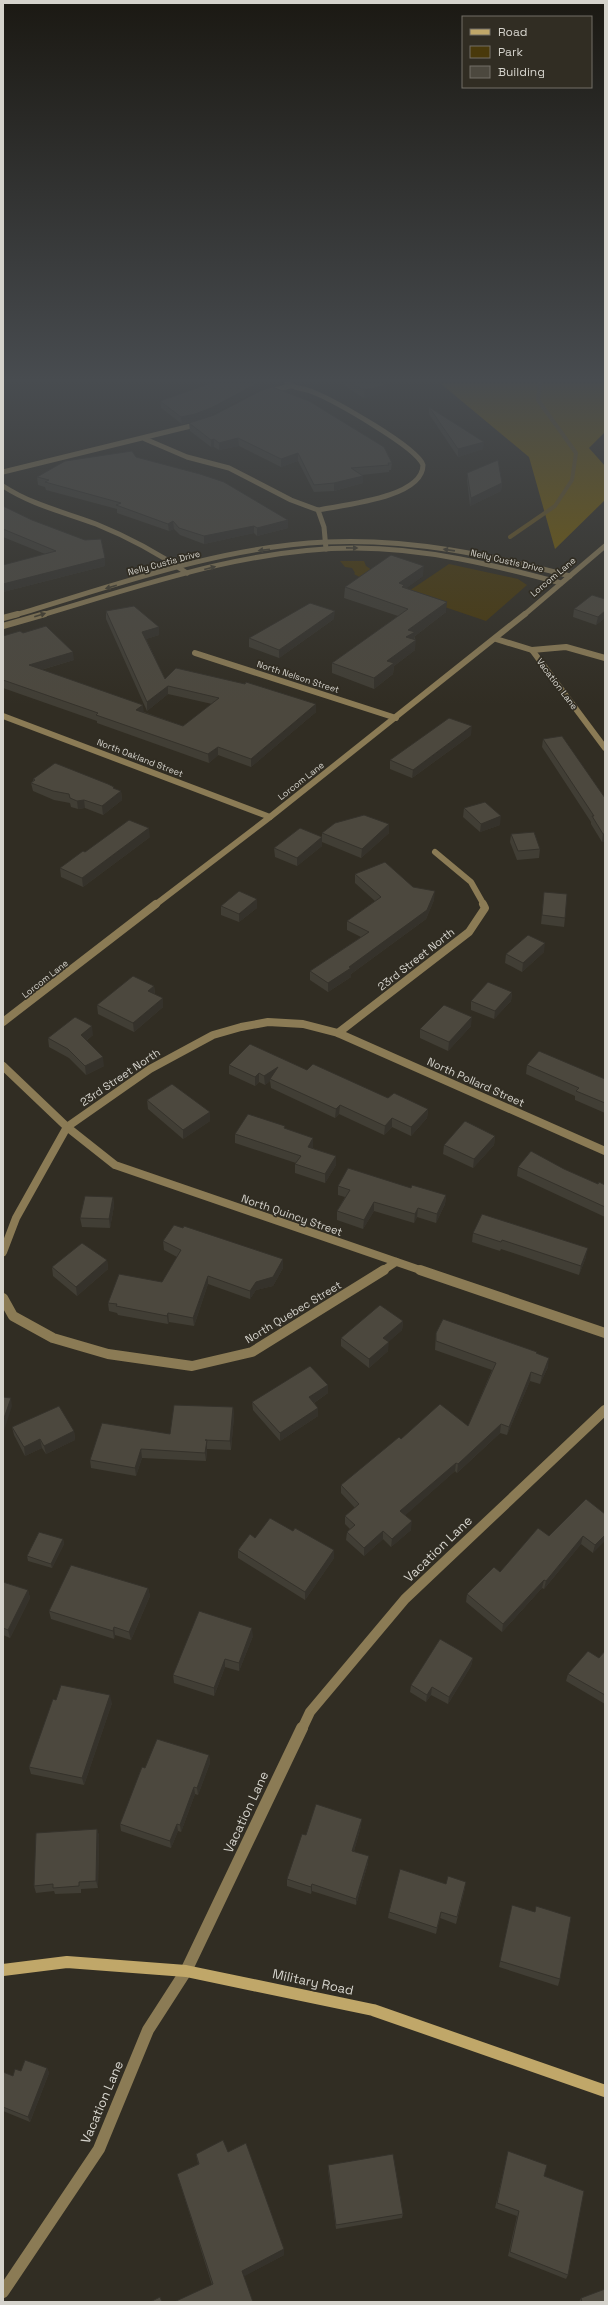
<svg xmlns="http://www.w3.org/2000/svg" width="608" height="2305" viewBox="0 0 608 2305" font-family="'Space Grotesk',sans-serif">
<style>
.green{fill:#49390b}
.forest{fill:#795e00}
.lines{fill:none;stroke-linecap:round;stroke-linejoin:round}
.stream{stroke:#6b5721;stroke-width:4}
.minor-far4{stroke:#8b7b55;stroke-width:5}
.minor-far3{stroke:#8b7b55;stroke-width:6}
.minor-far2{stroke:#8b7b55;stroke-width:8}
.minor-far1{stroke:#8b7b55;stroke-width:10}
.minor{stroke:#8b7b55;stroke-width:12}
.tertiary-far2{stroke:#8b7b55;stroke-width:5}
.tertiary-far1{stroke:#8b7b55;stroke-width:6}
.tertiary{stroke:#8b7b55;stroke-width:8}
.secondary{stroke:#c0a769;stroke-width:12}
.wall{fill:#413e35}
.shaded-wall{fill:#35322b}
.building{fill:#4c483e;stroke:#35322b}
.oneway{fill:#433d2d}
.labels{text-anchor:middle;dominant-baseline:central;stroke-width:3.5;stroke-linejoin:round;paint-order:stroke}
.far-street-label{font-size:9px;fill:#d5d3cc;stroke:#312d23}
.street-label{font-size:11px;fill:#d5d3cc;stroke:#312d23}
.near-street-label{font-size:13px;fill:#d5d3cc;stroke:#312d23}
</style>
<rect width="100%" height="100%" fill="#312d23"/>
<g class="green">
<polygon points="340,561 364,561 366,566 372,570 363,579 354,574 355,573 352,568 345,567"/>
<polygon points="449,564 518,579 527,585 486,621 430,602 409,591"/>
</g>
<polygon class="forest" points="440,383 605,383 605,432 589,448 605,466 605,500 555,549 529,457"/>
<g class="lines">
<polyline class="stream" points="510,537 555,506 572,480 576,453 538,400 540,383"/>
<g class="minor-far4">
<path d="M287,383c7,6 17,5 26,9 20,8 104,55 110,73 0,33 -81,40 -105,45"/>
<polyline points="267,392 290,386"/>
<polyline points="145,439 187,457 229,468 291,500 318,510 324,527 326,549"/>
<polyline points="3,472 199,424"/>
<path d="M3,486c29,19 61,26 93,38 32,13 62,29 91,49"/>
</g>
<g class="minor-far3">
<polyline points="496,639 532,650 605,748"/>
<polyline points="532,650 566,647 605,658"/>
<polyline points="195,653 396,718"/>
<polyline points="3,716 270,817"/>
<polyline points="435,852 471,882 484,905"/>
</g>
<g class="minor-far2">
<polyline points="338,1033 469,932 485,908 483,904"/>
<polyline points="3,1066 67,1127 115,1165 423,1271"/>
<polyline points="3,1252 16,1218 67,1127 150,1069 213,1035 241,1027 268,1022 303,1024 338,1033 605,1151"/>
<polyline points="382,1271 396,1262"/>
</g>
<g class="minor-far1">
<polyline points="420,1270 605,1333"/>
<polyline points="3,1298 13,1316 53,1338 108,1354 192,1366 252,1352 384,1270"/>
<polyline points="302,1729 310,1712 405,1599 605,1410"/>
</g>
<polyline class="minor" points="3,2292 99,2149 148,2030 186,1971 302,1728"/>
<g class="tertiary-far2">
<path d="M15,615c101,-30 204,-68 311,-73 83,-4 164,13 244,34"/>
<path d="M42,615c101,-30 207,-67 313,-67 70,0 139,17 206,35"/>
<polyline points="524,615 605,546"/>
</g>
<g class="tertiary-far1">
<polyline points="3,618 18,614"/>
<polyline points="3,626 45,614"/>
<polyline points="155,905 270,817 525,614"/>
</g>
<polyline class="tertiary" points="3,1022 156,904"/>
<polyline class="secondary" points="3,1970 67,1962 186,1971 373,2010 605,2091"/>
</g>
<g class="wall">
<polygon points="340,383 382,383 386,385 386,392 364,398"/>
<polygon points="260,389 211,415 195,421 182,424 161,408 160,401"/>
<polygon points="429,407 483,449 458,457 429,414"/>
<polygon points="189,423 392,463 391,470 389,470 389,472 362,475 363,483 334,491 314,492 298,461 281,467 239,446 219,450 214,447 211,447 190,431"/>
<polygon points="136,457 288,528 257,536 254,533 204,544 180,535 174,529 169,531 117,513 117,509 46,490 45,487 38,485 37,477"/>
<polygon points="467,473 502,483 501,491 470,506 467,480"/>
<polygon points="3,506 105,566 3,592 3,565 45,554 3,537"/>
<polygon points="423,576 406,588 446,612 415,636 415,650 394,666 393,674 374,689 332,673 332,663 398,616 344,598 345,587"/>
<polygon points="605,599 605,618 596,625 573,617 574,609"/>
<polygon points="106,611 159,635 146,639 165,679 316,712 251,767 218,755 209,763 97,723 97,721 3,688 3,636 23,633 74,660 41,670 144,712 183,726 212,704 168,694 147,711 106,619"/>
<polygon points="334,619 279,658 249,647 249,638"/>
<polygon points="471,735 412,778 390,769 390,760"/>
<polygon points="543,739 605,798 605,842 602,842 591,824 591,822 542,747"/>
<polygon points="33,779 114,789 121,791 122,800 103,815 85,808 78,809 71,807 70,803 54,800 33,791 31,783 33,781"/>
<polygon points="464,808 500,825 480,832 463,817"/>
<polygon points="389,824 389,833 361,858 322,842 322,846 297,866 275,857 274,848 322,837 322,833"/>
<polygon points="511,834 540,849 539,858 517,860 510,842"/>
<polygon points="150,837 83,887 61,877 60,868 85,852"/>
<polygon points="355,874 413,887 434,900 426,919 351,974 351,977 328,992 310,980 310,971 361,937 347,930 347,921 375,901 355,883"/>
<polygon points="544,892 565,918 564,927 541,924"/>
<polygon points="257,899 257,908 239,922 221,915 221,906"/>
<polygon points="544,952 522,972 505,963 506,954"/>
<polygon points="154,986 155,994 163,1007 134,1032 98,1014 97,1005"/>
<polygon points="512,992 511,1001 494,1019 471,1010 471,1001"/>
<polygon points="471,1026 448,1051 420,1038 420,1029"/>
<polygon points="93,1035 86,1041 104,1066 86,1075 69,1058 49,1047 48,1038"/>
<polygon points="229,1065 307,1070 388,1098 428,1109 427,1118 411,1136 392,1127 384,1135 339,1114 335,1118 271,1088 270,1081 265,1085 259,1082 255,1086 229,1074"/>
<polygon points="527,1065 605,1079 605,1113 575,1100 575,1096 526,1074"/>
<polygon points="147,1100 210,1121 183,1139 148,1109"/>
<polygon points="285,1126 285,1129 313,1138 313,1147 312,1148 336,1156 336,1165 325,1183 295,1173 295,1164 296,1163 235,1143 235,1134"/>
<polygon points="495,1136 494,1145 473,1168 443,1154 444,1145"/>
<polygon points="518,1167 564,1169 598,1184 605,1185 605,1217 517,1176"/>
<polygon points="338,1186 411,1188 446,1195 445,1204 436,1223 417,1217 414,1223 374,1211 363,1229 337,1220 337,1211 345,1197 338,1195"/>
<polygon points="113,1197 114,1206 110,1228 82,1227 80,1218"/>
<polygon points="473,1233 586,1257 579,1275 501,1249 500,1251 472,1242"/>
<polygon points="163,1241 283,1259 283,1268 273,1286 256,1290 250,1299 208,1284 194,1326 169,1322 168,1324 118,1315 117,1313 109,1311 108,1303 162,1282 177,1257 164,1250"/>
<polygon points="107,1260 108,1269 77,1296 53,1276 52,1267"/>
<polygon points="403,1321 402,1330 388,1342 388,1351 369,1368 341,1346 341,1338"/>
<polygon points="436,1333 537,1352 537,1354 548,1367 540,1384 530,1381 507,1435 500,1433 457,1473 455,1471 405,1515 411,1530 391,1547 383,1539 364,1556 346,1540 347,1532 350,1529 345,1524 345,1516 355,1508 341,1493 341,1485 401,1439 468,1426 492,1370 435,1350"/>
<polygon points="328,1385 328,1393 314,1403 318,1408 318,1416 280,1441 253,1410 252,1402"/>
<polygon points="233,1407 234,1416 231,1450 207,1449 206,1461 142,1458 136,1476 91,1468 90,1460 170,1434"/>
<polygon points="12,1427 74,1431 75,1440 46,1454 42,1448 25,1456 14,1435"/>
<polygon points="605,1514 593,1553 581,1544 544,1589 542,1588 502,1632 466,1602 467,1594 500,1572 549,1536"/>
<polygon points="255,1538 334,1558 305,1600 238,1558 238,1550"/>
<polygon points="63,1539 64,1544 52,1568 28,1561 27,1556"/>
<polygon points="3,1582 28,1590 30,1598 10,1638 3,1635"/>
<polygon points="148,1588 150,1596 131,1640 115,1635 114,1639 51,1619 49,1611"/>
<polygon points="253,1636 239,1671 225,1667 214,1696 174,1683 173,1675"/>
<polygon points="605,1651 605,1704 566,1681 568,1674 599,1658"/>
<polygon points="473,1658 471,1666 448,1704 431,1695 426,1702 410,1692 411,1685"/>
<polygon points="56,1700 112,1703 84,1785 31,1774 29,1767"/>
<polygon points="209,1755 210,1763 198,1795 195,1794 181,1832 178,1831 171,1848 121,1831 120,1824 145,1768"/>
<polygon points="361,1826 354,1851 368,1863 356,1905 312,1891 311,1894 287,1886 287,1879 306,1835"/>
<polygon points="97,1829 99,1836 98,1888 81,1889 81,1893 55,1894 54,1891 36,1893 34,1886"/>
<polygon points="465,1888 456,1924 440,1918 436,1934 388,1918 389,1912"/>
<polygon points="512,1905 560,1979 558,1986 499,1967"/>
<polygon points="47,2068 49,2073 30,2122 3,2111 3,2072 13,2076 21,2071"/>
<polygon points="508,2151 544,2176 568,2275 566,2279 508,2256 517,2216 495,2208 507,2156"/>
<polygon points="228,2152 284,2249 284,2255 244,2276 212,2285 177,2174 198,2164 196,2154"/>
<polygon points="328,2165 403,2214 402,2218 336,2229 328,2170"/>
<polygon points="581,2298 605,2302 579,2302"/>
</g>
<g class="shaded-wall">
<polygon points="258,383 260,383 260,389 211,415 195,421 182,424 181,417"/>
<polygon points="386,385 386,392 364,398 364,390"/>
<polygon points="238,438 239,446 219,450 219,443"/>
<polygon points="214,439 214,447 211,447 211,440"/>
<polygon points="484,442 483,449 458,457 458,449"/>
<polygon points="298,453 298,461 281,467 281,459"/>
<polygon points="363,476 363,483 334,491 334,483"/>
<polygon points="502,483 501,491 470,506 471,498"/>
<polygon points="288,520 288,528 257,536 257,528"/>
<polygon points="173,521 174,529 169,531 168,524"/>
<polygon points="254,526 254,533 204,544 204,536"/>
<polygon points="105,558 105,566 3,592 3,584"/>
<polygon points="424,566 423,576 404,590 399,583"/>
<polygon points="447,602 446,612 415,636 414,641 416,640 415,650 394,666 393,674 374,689 374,678 406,637 408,630"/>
<polygon points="335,611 334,619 279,658 279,650"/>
<polygon points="605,611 605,618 596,625 598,617"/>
<polygon points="159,627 159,635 143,640 142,632"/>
<polygon points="73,652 74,660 30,673 29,665"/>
<polygon points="168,686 168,694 147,711 147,702"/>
<polygon points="316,704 316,712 251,767 251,759"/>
<polygon points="143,705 144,713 136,710"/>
<polygon points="472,726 471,735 412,778 413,770"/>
<polygon points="218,747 218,755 209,763 208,754"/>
<polygon points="121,791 122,800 103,815 102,806"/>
<polygon points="84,800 85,808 78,809 77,801"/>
<polygon points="501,816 500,825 480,832 481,824"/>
<polygon points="389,824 389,833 361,858 362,849"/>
<polygon points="149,828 150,837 83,887 82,878"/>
<polygon points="603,834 605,834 605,842 602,842"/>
<polygon points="322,837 322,846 297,866 297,858"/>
<polygon points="435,891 434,900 426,919 351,974 351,977 328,992 328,983 349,967"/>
<polygon points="257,899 257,908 239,922 239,914"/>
<polygon points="545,943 544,952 522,972 523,963"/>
<polygon points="154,986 155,995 148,991"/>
<polygon points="512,992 511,1001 494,1019 495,1011"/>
<polygon points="163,998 163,1007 134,1032 133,1023"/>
<polygon points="472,1017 471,1026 448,1051 449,1042"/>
<polygon points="92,1026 93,1035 82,1044 81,1035"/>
<polygon points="103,1057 104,1066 86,1075 85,1066"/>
<polygon points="278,1067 270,1079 270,1081 265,1085 264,1076"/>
<polygon points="259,1073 259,1082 255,1086 255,1077"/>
<polygon points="340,1105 339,1114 335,1118 336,1109"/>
<polygon points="428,1109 427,1118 411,1136 411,1127"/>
<polygon points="210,1112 210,1121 183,1139 183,1130"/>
<polygon points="392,1118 392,1127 384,1135 385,1126"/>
<polygon points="495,1136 494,1145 473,1168 474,1159"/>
<polygon points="313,1138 313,1147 308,1156 308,1147"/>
<polygon points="336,1156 336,1165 325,1183 325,1174"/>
<polygon points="446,1195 445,1204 436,1223 437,1214"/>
<polygon points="113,1197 114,1206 110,1228 109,1219"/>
<polygon points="374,1202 374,1211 363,1229 364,1220"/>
<polygon points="418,1208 417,1217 414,1223 415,1214"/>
<polygon points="588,1248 586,1257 579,1275 581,1266"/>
<polygon points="283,1259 283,1268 273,1286 256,1290 250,1299 250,1291 256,1282"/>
<polygon points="107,1260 108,1269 77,1296 76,1287"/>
<polygon points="208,1276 208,1284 194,1326 193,1318"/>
<polygon points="168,1313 169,1322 168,1324 167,1316"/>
<polygon points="403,1321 402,1330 383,1347 383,1338"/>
<polygon points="389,1342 388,1351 369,1368 369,1359"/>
<polygon points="549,1358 548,1367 540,1384 542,1376"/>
<polygon points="531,1372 530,1381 507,1435 509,1427"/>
<polygon points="328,1385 328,1393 309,1406 309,1397"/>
<polygon points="11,1398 12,1406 4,1431 3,1425 3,1421"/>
<polygon points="233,1407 234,1416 231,1450 230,1441"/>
<polygon points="318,1408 318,1416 280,1441 280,1433"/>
<polygon points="501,1424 500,1433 457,1473 458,1464"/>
<polygon points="74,1431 75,1440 46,1454 44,1446"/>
<polygon points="40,1439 42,1448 25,1456 24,1447"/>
<polygon points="207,1440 207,1449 206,1461 205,1453"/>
<polygon points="141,1449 142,1458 136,1476 135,1468"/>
<polygon points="456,1463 455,1471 400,1520 400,1511"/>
<polygon points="412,1521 411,1530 391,1547 392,1539"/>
<polygon points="383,1531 383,1539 364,1556 364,1548"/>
<polygon points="605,1535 605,1541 593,1553 595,1545"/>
<polygon points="583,1536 581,1544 544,1589 546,1581"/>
<polygon points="63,1539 64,1544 52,1568 51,1564"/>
<polygon points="334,1550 334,1558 305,1600 305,1592"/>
<polygon points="544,1580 542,1588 502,1632 503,1624"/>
<polygon points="148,1588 150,1596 131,1640 129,1632"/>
<polygon points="28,1590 30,1598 10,1638 8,1630"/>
<polygon points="114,1627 115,1635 114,1639 113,1631"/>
<polygon points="252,1628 253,1636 239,1671 239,1663"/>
<polygon points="473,1658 471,1666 448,1704 449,1697"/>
<polygon points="225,1659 225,1667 214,1696 214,1688"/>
<polygon points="432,1687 431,1695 426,1702 427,1695"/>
<polygon points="110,1695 112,1703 84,1785 82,1778"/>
<polygon points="209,1755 210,1763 198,1795 197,1788"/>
<polygon points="194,1787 195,1794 181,1832 180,1825"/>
<polygon points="362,1819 361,1826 352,1858 352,1851"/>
<polygon points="177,1824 178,1831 171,1848 170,1841"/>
<polygon points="97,1829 99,1836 98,1888 96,1881"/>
<polygon points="369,1856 368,1863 356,1905 356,1899"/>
<polygon points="312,1884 312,1891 311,1894 311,1887"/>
<polygon points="441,1912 440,1918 436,1934 437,1928"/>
<polygon points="47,2068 49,2073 30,2122 28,2117"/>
<polygon points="284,2249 284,2255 243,2277 242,2271"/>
</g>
<g class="building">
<polygon points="211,383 258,383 211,408 195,414 181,417 160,401"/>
<polygon points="351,383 382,383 386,385 364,390"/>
<polygon points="272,387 309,401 384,447 392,463 388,463 389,465 351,468 363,476 334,483 314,485 298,453 281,459 238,438 219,443 214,439 211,440 189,423 214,415 262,390"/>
<polygon points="429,407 484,442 458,449"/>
<polygon points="132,451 136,457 200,474 224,482 288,520 257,528 254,526 204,536 179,528 173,521 168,524 116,505 121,503 45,482 49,480 37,477 65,461"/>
<polygon points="498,460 502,483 471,498 467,473"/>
<polygon points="3,506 32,520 85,540 101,539 105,558 3,584 3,565 56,551 3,529"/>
<polygon points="391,555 424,566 399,583 404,585 402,587 447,602 408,630 415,632 406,637 416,640 387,661 394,663 374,678 332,663 408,609 345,587"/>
<polygon points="592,595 605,599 605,611 598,617 574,609"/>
<polygon points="310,603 335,611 279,650 249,638"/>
<polygon points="134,606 159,627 142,632 165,679 176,668 245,684 246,682 316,704 251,759 218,747 208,754 96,715 98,713 3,680 3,636 20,631 23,633 46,626 73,652 29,665 143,705 136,710 183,726 219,698 168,686 147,702 106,611"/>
<polygon points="449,718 472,726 413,770 390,760"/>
<polygon points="562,736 605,798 605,834 603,834 592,816 594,816 543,739"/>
<polygon points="55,763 108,784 114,787 113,788 121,791 102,806 84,800 77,801 70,798 69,794 53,791 31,783 35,780 33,779"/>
<polygon points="485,802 501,816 481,824 464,808"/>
<polygon points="364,815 389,824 362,849 322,833 335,823"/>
<polygon points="129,820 149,828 82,878 60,868 83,851 85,852"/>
<polygon points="300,828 322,837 297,858 274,848"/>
<polygon points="534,832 540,849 518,851 511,834"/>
<polygon points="385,862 413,887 435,891 427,910 349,967 351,968 328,983 310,971 369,932 347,921 381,897 355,874"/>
<polygon points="239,891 257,899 239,914 221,906"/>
<polygon points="544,892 567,894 565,918 542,915"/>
<polygon points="528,935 545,943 523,963 506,954"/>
<polygon points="133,976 154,986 148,991 163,998 133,1023 97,1005"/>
<polygon points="488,982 512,992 495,1011 471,1001"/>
<polygon points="444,1005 472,1017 449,1042 420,1029"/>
<polygon points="75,1017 92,1026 81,1035 103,1057 85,1066 68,1049 48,1038"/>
<polygon points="250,1044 307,1070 313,1064 388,1098 394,1093 428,1109 411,1127 392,1118 385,1126 340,1105 336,1109 270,1079 278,1067 264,1076 259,1073 255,1077 229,1065"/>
<polygon points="539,1051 605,1079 605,1103 576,1091 579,1088 527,1065"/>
<polygon points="172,1084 210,1112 183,1130 147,1100"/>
<polygon points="248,1114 285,1126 284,1128 313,1138 308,1147 336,1156 325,1174 295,1164 301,1156 235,1134"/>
<polygon points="465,1121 495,1136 474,1159 444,1145"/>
<polygon points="531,1151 564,1169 598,1184 599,1182 605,1185 605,1207 518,1167"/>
<polygon points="348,1168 411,1188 412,1185 446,1195 437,1214 418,1208 415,1214 374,1202 364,1220 337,1211 350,1190 338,1186"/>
<polygon points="85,1196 113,1197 109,1219 80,1218"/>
<polygon points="482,1214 588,1248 581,1266 502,1240 501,1242 473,1233"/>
<polygon points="174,1225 183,1228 184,1226 283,1259 273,1277 256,1282 250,1291 208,1276 193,1318 168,1313 167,1316 116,1306 117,1304 108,1303 119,1274 162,1282 181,1250 163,1241"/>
<polygon points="82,1243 107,1260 76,1287 52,1267"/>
<polygon points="380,1305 403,1321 383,1338 389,1342 369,1359 341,1338"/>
<polygon points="443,1319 537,1352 536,1353 549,1358 542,1376 531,1372 509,1427 501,1424 458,1464 456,1463 400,1511 412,1521 392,1539 383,1531 364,1548 347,1532 355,1525 345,1516 359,1504 341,1485 399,1437 401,1439 440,1404 468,1426 496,1363 436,1341 436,1333"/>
<polygon points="310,1366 328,1385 309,1397 318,1408 280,1433 252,1402"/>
<polygon points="3,1397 11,1398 3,1421"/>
<polygon points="174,1405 233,1407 230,1441 205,1440 207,1440 205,1453 141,1449 135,1468 90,1460 102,1423 170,1434"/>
<polygon points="59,1406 74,1431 44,1446 40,1439 24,1447 12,1427"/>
<polygon points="586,1499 605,1514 605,1535 595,1545 583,1536 546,1581 544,1580 503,1624 467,1594 494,1567 500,1572 538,1528 549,1536"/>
<polygon points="270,1518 293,1531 295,1528 334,1550 305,1592 238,1550 250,1534 255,1538"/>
<polygon points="39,1532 63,1539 51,1564 27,1556"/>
<polygon points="71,1565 148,1588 129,1632 114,1627 113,1631 49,1611"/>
<polygon points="3,1582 28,1590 8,1630 3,1628"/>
<polygon points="199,1611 252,1628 239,1663 225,1659 214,1688 173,1675"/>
<polygon points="440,1639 473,1658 449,1697 432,1687 427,1695 411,1685"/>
<polygon points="588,1651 599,1658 605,1651 605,1695 568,1674"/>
<polygon points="61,1685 110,1695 82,1778 29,1767 53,1699 56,1700"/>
<polygon points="157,1739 209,1755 197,1788 194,1787 180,1825 177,1824 170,1841 120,1824 142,1767 145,1768"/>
<polygon points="316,1804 362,1819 352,1851 369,1856 356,1899 312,1884 311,1887 287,1879 302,1834 306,1835"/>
<polygon points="97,1829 96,1881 79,1882 79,1886 53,1888 53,1884 34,1886 36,1833"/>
<polygon points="400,1869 446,1884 448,1876 466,1882 457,1917 441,1912 437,1928 389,1912"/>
<polygon points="512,1905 535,1912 536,1906 571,1917 560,1979 500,1961"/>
<polygon points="25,2060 47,2068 28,2117 3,2107 3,2072 13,2076 15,2069 21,2071"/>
<polygon points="223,2140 228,2152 246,2143 284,2249 242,2271 253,2302 174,2302 213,2284 177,2174 199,2164 196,2154"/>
<polygon points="508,2151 547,2165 544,2176 584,2191 568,2275 510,2252 519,2211 497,2203"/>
<polygon points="393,2154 403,2214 336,2225 328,2165"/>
<polygon points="605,2289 605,2302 582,2302 581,2298"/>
<polygon points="160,2297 162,2302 150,2302"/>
</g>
<defs><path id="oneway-solid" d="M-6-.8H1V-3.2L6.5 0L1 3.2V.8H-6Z"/></defs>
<g class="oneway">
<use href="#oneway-solid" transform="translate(352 548) rotate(1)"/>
<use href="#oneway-solid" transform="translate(264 550) rotate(173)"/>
<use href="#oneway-solid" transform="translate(449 550) rotate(-172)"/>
<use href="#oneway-solid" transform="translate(210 568) rotate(-15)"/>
<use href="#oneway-solid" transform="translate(111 587) rotate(164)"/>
<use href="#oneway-solid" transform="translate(40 615) rotate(-17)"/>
</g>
<linearGradient id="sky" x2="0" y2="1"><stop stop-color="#1b1913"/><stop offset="0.54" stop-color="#484c50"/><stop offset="1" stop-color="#484c50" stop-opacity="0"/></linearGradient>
<rect width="608" height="705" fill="url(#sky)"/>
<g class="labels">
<g class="far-street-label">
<text transform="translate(507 561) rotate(13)">Nelly Custis Drive</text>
<text transform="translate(164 563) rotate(-15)">Nelly Custis Drive</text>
<text transform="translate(553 577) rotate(-40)">Lorcom Lane</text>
<text transform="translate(298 677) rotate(18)">North Nelson Street</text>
<text transform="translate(557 684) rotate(53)">Vacation Lane</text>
<text transform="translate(140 758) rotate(21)">North Oakland Street</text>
<text transform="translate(301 781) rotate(-38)">Lorcom Lane</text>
<text transform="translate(45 979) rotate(-38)">Lorcom Lane</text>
</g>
<g class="street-label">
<text transform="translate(416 959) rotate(-38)">23rd Street North</text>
<text transform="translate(120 1077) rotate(-34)">23rd Street North</text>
<text transform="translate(476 1082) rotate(24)">North Pollard Street</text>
<text transform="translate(292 1215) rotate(19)">North Quincy Street</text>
<text transform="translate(293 1312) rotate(-31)">North Quebec Street</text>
</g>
<g class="near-street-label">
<text transform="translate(438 1549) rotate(-44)">Vacation Lane</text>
<text transform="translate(246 1812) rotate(-65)">Vacation Lane</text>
<text transform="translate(313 1982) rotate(12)">Military Road</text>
<text transform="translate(102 2102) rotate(-67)">Vacation Lane</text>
</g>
</g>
<rect width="608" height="2305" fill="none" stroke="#d5d3cc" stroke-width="8"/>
<rect x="462" y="16" width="130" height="72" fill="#312d23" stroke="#736f67"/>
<rect x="470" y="29" width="20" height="6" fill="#c0a769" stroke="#736f67"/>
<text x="498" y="36" font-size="12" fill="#d5d3cc">Road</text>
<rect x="470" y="46" width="20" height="12" fill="#49390b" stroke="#736f67"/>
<text x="498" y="56" font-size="12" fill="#d5d3cc">Park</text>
<rect x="470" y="66" width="20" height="12" fill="#4c483e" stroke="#736f67"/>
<text x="498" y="76" font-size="12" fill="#d5d3cc">Building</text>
</svg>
